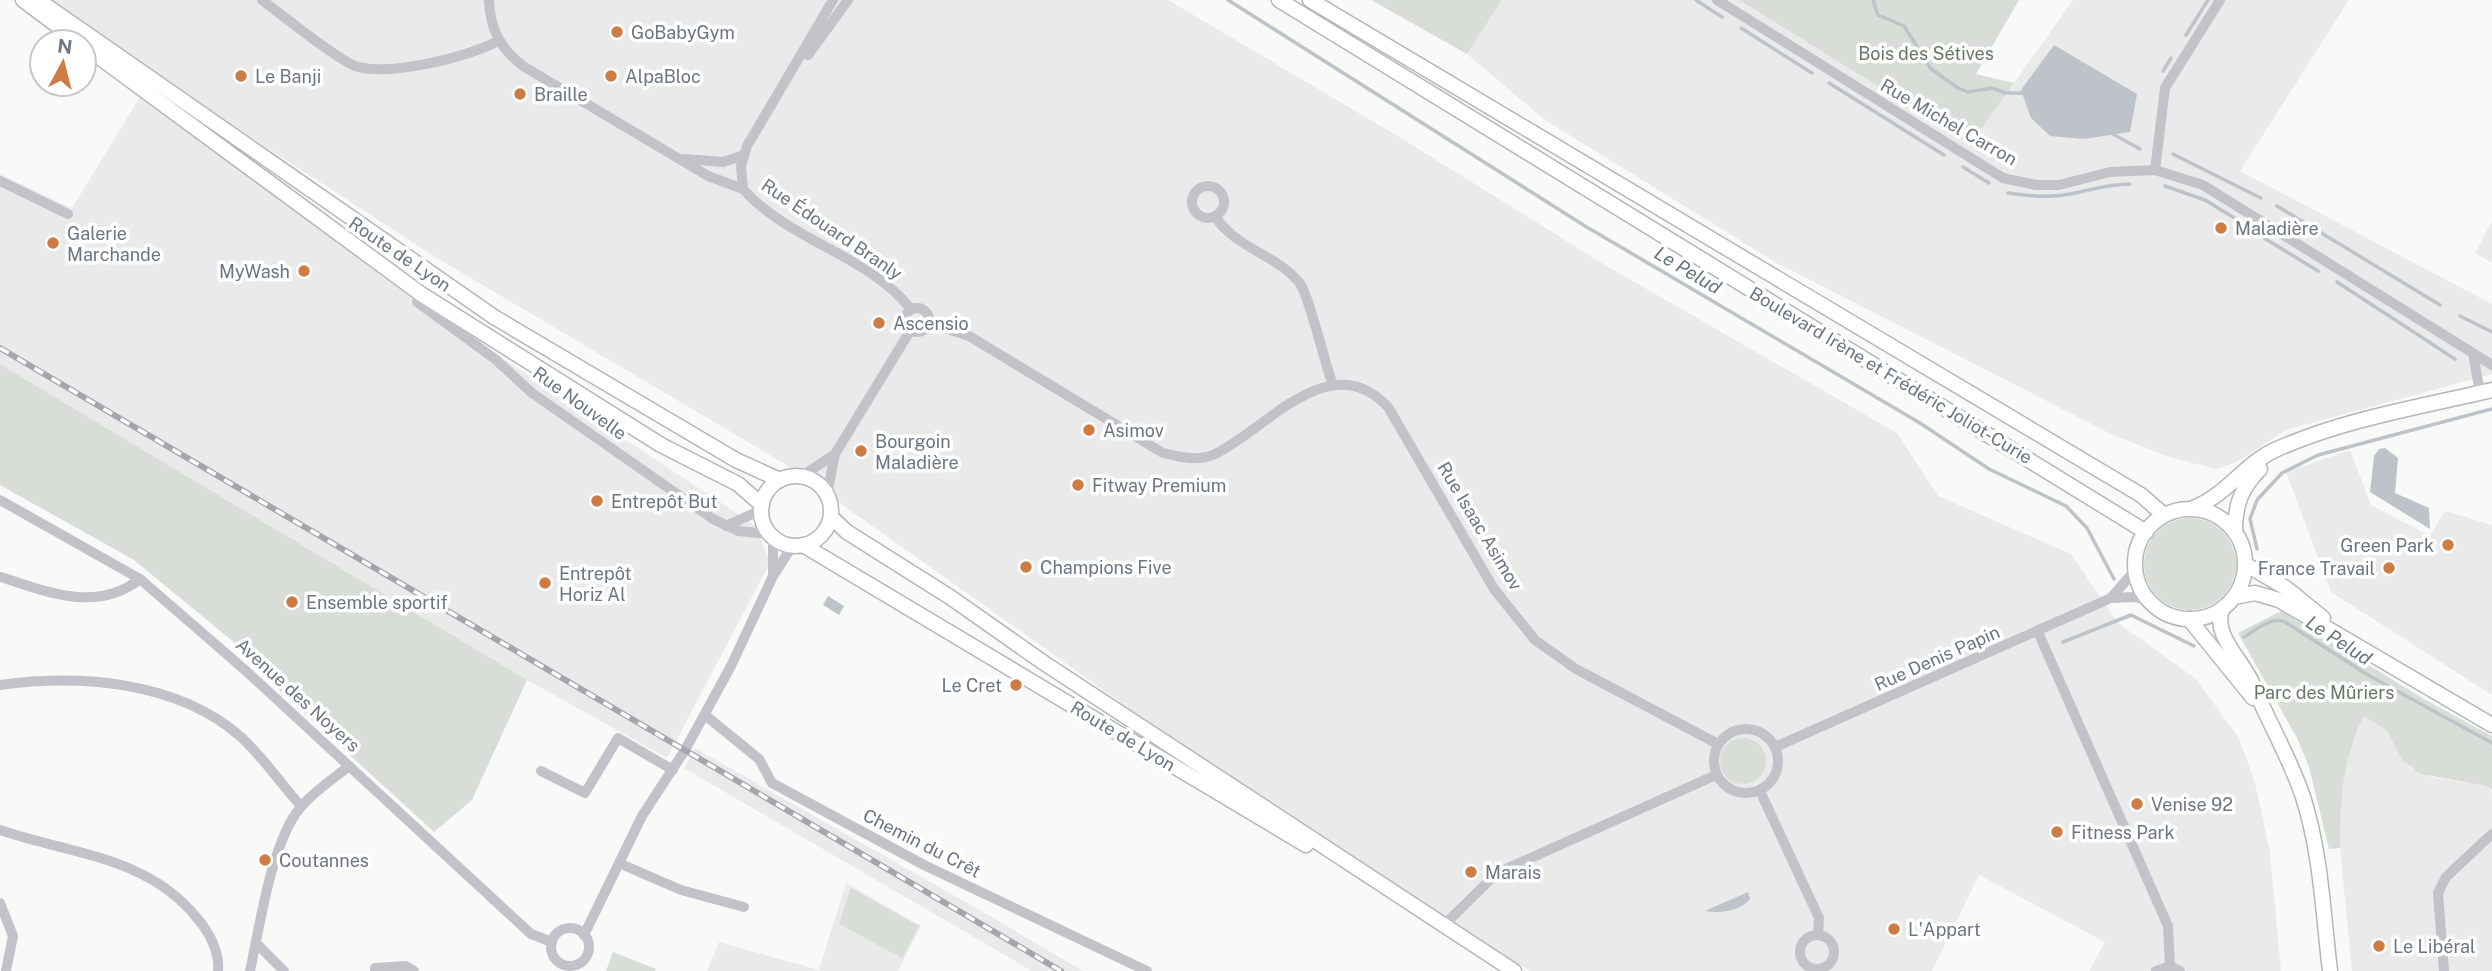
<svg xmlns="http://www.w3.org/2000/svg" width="2492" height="971" viewBox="0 0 2492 971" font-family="'Public Sans',sans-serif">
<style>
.built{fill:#eaeaea}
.green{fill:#d8ddd7}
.water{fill:#bdc3c9}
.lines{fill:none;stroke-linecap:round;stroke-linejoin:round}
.stream{stroke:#bdc3c9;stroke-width:3.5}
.major-casing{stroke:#b3b6ba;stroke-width:17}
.minor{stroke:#c1c3c8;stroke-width:10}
.major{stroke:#fff;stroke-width:14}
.rail-casing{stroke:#a3a7ad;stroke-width:6}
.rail{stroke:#fff;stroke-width:3.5;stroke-dasharray:10;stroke-linecap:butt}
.poi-dot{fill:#cd7d43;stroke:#fff;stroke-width:2.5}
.labels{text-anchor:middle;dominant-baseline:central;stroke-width:7;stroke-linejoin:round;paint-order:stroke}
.poi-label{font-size:18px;fill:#6c7584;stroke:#fff;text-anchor:start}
.park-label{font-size:18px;fill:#676;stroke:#fff}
.street-label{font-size:18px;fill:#6c7584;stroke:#fff}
.water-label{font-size:19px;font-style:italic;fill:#68747f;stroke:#fff}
</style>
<rect width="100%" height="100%" fill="#f9f9f7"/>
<g class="built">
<polygon points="53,0 1168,0 1396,135 1605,265 1897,433 1938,496 2071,554 2118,623 2195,678 2239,738 2255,783 2270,852 2281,971 2089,971 2105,942 1979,875 1932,971 1530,971 1422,906 1189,751 785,464 432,255 175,88"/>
<polygon points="1502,0 1739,0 1971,144 2073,0 2349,0 2240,171 2492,304 2492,374 2286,430 2235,463 2216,469 2169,457 2115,436 1775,262 1545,120 1467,54"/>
<polygon points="140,97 436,314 756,526 770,563 667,758 527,680 0,364 0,174 72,208"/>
<polygon points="2492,221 2492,263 2475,253"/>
<polygon points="2350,450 2371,505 2430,536 2445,511 2492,525 2492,695 2331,592 2286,472"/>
<polygon points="2364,716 2386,730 2403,761 2411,768 2432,777 2487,786 2492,793 2492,971 2352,971 2340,848 2340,803 2348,754"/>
<polygon points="695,748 990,916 1083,971 1032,971 684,768"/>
<polygon points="846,883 921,926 898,971 707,971 719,942 819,970"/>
</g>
<g class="green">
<polygon points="1371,0 1502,0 1467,54"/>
<polygon points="1739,0 2019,0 1976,74 2014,83 1971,144"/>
<polygon points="0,364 527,680 472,800 434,832 245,659 247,653 134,560 0,485"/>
<circle cx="2190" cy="564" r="46"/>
<path d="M2281,611l143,88 68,37v54l-5,-4 -66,-12 -18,-13 -17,-31 -22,-14c-22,43 -24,85 -24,132l-11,1 -20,-82 -12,-29 -59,-105z"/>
<circle cx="1743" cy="761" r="23"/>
<polygon points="851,888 919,926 902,958 839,924"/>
<polygon points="613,952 656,969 655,971 606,971"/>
</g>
<g class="water">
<polygon points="2054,45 2137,94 2130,132 2084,139 2050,136 2031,118 2021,90"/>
<polygon points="2385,448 2398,458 2395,493 2429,508 2430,529 2370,492 2374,456 2379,449"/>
<polygon points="828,596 844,606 839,615 823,605"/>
<path d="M1748,892l2,7c-10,12 -31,15 -45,12z"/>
</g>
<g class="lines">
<g class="stream">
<polyline points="1228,0 1585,226 1920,423 1989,469 2066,506 2087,528 2114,579"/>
<polyline points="1696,0 1722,17"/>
<polyline points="1873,0 1878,15 1904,26 1931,69 1958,88 1968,92 1992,88 2006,93 2026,93"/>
<polyline points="1741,28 1812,73"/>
<polyline points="2186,35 2208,0"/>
<polyline points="2163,71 2171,58"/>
<polyline points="1829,83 1944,155"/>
<polyline points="2111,133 2140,149"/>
<polyline points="2173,154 2261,198"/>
<polyline points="1963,167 1989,183"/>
<polyline points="2165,186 2205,200 2236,219"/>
<path d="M2008,193c21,3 41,5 62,1 21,-4 38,-10 60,-10"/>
<polyline points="2277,206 2440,305"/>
<polyline points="2264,238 2318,271"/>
<polyline points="2337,282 2455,359"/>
<polyline points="2460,316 2492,332"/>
<polyline points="2257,549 2250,519 2257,500 2282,473 2318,455 2492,409"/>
<path d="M2244,637c12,-7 27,-21 41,-15l83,53 124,68"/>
<polyline points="2063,642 2131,615 2194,646"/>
</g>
<g class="major-casing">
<g id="major">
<polyline points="23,0 79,42"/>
<polyline points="38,0 494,317 736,460 780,480"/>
<polyline points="1279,0 2146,532"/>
<polyline points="1310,0 2141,495 2164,515"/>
<polyline points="84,46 421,294 661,445 738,484 762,505"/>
<circle cx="796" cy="511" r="35"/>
<path d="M2193,508c33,-12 51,-44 82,-58 69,-31 145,-43 217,-60"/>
<circle cx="2190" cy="564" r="55"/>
<polyline points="831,517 847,532 950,597 1044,663 1514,971"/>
<path d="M2235,532c0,-27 6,-44 25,-63"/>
<polyline points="803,545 1306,845"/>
<polyline points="2245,564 2286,588 2323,618"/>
<polyline points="2234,597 2255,593 2279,600 2492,725"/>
<path d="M2222,609c-10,27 22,52 31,76 16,38 37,73 50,112 18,56 20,116 27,174"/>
<polyline points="2189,619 2253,698"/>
</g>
</g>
<g class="minor">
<path d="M262,0c20,15 74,59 93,66 34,11 112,-9 143,-25"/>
<path d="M489,0c1,29 11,48 34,66l185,110 35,13"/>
<path d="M833,0l-86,146 -6,20 2,23c46,52 124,65 168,120"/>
<polyline points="1717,0 2003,178 2036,185 2059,185 2110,172 2155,170 2203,185 2492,365"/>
<polyline points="808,55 848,0"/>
<polyline points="685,159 723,162 744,155"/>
<polyline points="2155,170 2165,88 2220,0"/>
<polyline points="0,181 68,214"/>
<circle cx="1208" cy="202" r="16"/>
<path d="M1215,216c20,32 60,38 84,66 10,12 26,83 34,103"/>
<polyline points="417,302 495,359 532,393 713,519 738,531 770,534"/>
<circle cx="917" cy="320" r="12"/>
<path d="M929,323l40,13 194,117c17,4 35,9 52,1 52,-25 115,-109 173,-47l106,182 41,51 41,29 142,75"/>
<polyline points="2473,353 2480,393"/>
<polyline points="802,476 835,454"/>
<polyline points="827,494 835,454 910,331"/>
<polyline points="0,500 140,579 245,670 531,934 552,942"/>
<polyline points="726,526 761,510"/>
<polyline points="773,536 773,576"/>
<path d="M1,577c46,15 96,36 139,2"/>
<polyline points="2111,598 2135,597 2150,601"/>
<polyline points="2038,632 2168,926 2170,966"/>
<path d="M0,685c79,-11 178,-4 241,52 22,20 40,47 60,69"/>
<polyline points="705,715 759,759 772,783 924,865 1147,971"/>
<circle cx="1746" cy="761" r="32"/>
<polyline points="1775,747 2111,598 2136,569"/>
<polyline points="541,771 585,793 618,738 673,770"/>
<polyline points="1760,791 1819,918 1818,935"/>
<path d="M0,830c70,24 147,26 197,88 12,14 23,34 21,53"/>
<polyline points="621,864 681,890 744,907"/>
<polyline points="0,903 13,936 6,971"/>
<polyline points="1443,926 1497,873 1716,775"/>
<circle cx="570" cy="947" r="19"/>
<circle cx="1817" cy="952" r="17"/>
<polyline points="584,935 642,816 685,750 731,666 773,576 793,545"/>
<polyline points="256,943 284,971"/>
<path d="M250,971c10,-45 21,-128 50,-163 13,-16 33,-29 49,-42"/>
<polyline points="375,971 375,968 406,966 414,971"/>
<polyline points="2156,971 2170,966 2180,971"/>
<polyline points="2444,971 2438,893 2446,877 2492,834"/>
</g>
<use href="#major" class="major"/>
<g class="rail-casing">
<polyline id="rail" points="0,348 1061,971"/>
</g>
<use href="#rail" class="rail"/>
</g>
<g class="poi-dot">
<circle cx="617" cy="32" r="7"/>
<circle cx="241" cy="76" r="7"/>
<circle cx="611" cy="76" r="7"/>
<circle cx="520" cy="94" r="7"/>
<circle cx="2221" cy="228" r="7"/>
<circle cx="53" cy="243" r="7"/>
<circle cx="304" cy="271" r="7"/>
<circle cx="879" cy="323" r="7"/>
<circle cx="1089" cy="430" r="7"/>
<circle cx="861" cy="451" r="7"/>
<circle cx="1078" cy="485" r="7"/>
<circle cx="597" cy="501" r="7"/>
<circle cx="2448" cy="545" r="7"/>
<circle cx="1026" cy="567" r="7"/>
<circle cx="2389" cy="568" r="7"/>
<circle cx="545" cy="583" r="7"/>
<circle cx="292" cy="602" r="7"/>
<circle cx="1016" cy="685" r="7"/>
<circle cx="2137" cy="804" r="7"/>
<circle cx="2057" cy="832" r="7"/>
<circle cx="265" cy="860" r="7"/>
<circle cx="1471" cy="872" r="7"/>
<circle cx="1894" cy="929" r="7"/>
<circle cx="2379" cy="946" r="7"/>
</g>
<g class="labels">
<g class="poi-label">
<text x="631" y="32">GoBabyGym</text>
<text x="255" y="76">Le Banji</text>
<text x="625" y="76">AlpaBloc</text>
<text x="534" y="94">Braille</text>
<text x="2235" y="228">Maladière</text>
<text x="67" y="233">Galerie<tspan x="67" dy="21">Marchande</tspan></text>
<text x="290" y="271" text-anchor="end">MyWash</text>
<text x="893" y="323">Ascensio</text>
<text x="1103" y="430">Asimov</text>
<text x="875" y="441">Bourgoin<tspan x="875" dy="21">Maladière</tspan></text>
<text x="1092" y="485">Fitway Premium</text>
<text x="611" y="501">Entrepôt But</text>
<text x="2434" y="545" text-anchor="end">Green Park</text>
<text x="1040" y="567">Champions Five</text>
<text x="2375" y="568" text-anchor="end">France Travail</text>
<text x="559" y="573">Entrepôt<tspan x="559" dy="21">Horiz Al</tspan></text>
<text x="306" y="602">Ensemble sportif</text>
<text x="1002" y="685" text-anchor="end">Le Cret</text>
<text x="2151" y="804">Venise 92</text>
<text x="2071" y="832">Fitness Park</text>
<text x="279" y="860">Coutannes</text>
<text x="1485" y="872">Marais</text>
<text x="1908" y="929">L'Appart</text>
<text x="2393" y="946">Le Libéral</text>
</g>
<g class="park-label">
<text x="1926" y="53">Bois des Sétives</text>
<text x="2324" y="692">Parc des Mûriers</text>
</g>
<g class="street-label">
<text transform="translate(1949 122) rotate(30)">Rue Michel Carron</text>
<text transform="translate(832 229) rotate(34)">Rue Édouard Branly</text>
<text transform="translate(400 254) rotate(34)">Route de Lyon</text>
<text transform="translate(1891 375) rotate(31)">Boulevard Irène et Frédéric Joliot-Curie</text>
<text transform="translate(580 403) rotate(36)">Rue Nouvelle</text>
<text transform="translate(1480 526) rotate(59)">Rue Isaac Asimov</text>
<text transform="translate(1937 658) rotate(-24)">Rue Denis Papin</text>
<text transform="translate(298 695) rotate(42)">Avenue des Noyers</text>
<text transform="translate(1123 736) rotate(31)">Route de Lyon</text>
<text transform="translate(922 843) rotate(27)">Chemin du Crêt</text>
</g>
<g class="water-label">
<text transform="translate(1688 270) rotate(31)">Le Pelud</text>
<text transform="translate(2339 640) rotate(33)">Le Pelud</text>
</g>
</g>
<g transform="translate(63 63) rotate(7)"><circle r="33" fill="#ffffff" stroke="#c4c8ce" stroke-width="2"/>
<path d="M0-5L12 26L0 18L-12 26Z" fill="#cd7d43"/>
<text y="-10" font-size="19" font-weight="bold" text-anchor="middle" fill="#6c7584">N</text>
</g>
</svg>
